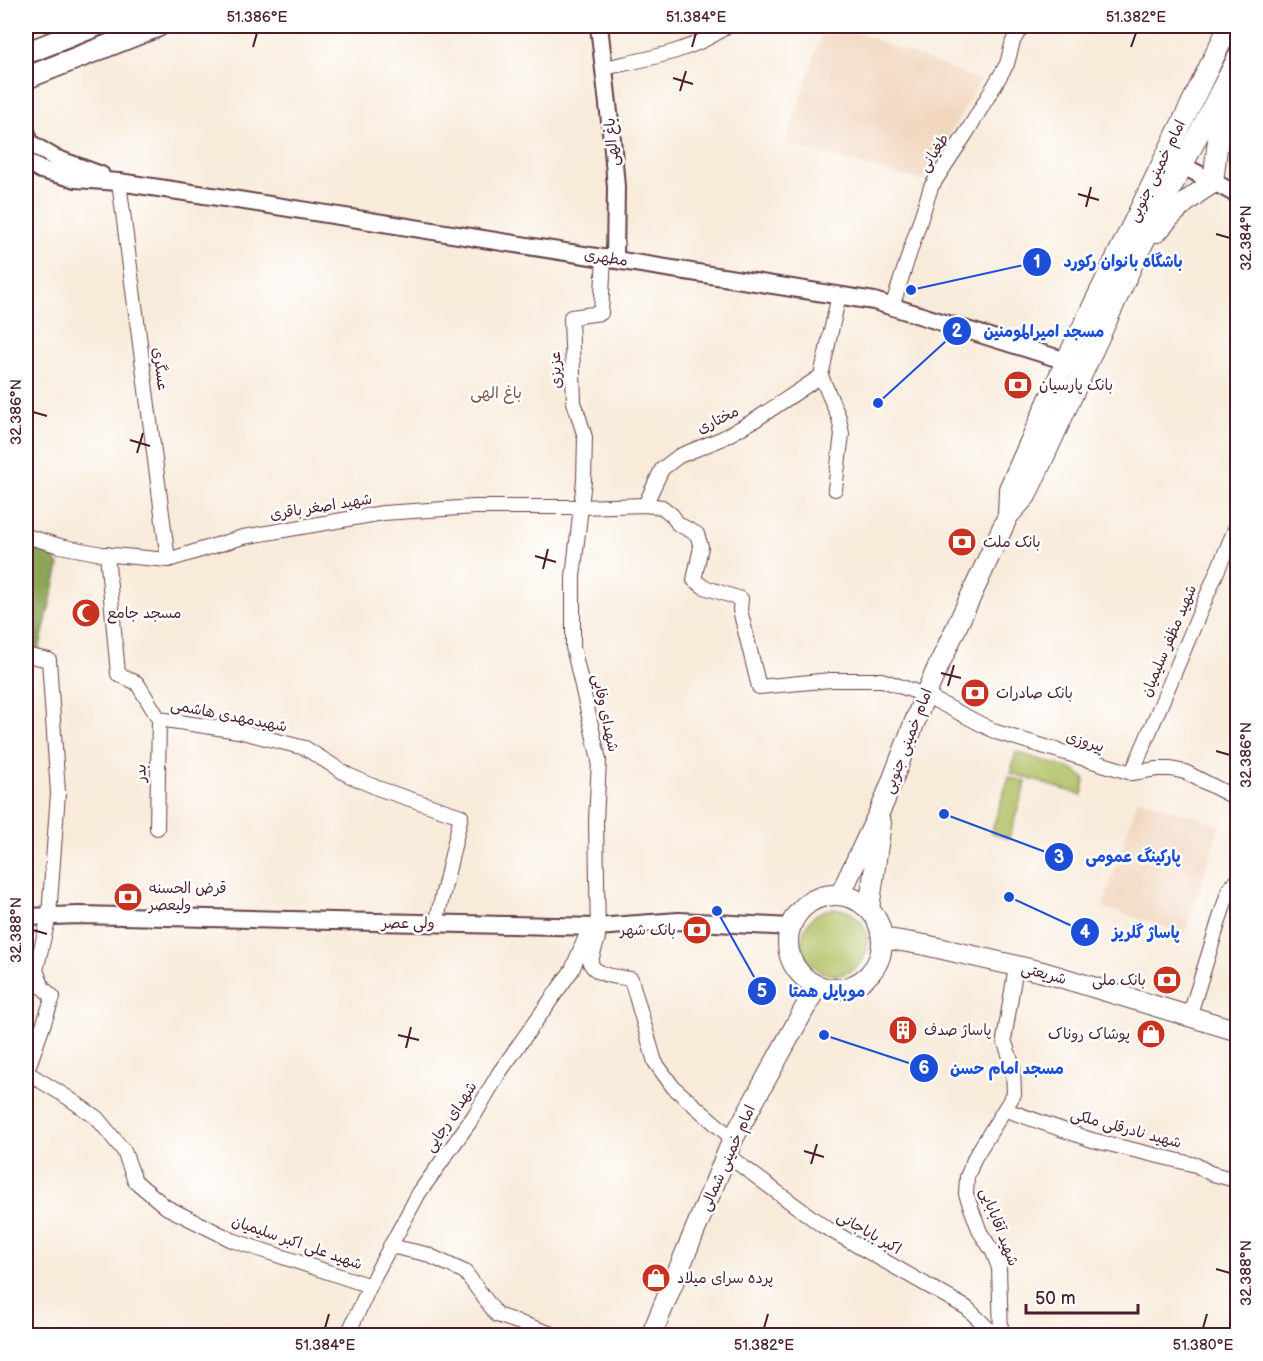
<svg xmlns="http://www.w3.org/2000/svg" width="1263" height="1361" viewBox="0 0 1263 1361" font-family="'Balsamiq Sans','Playpen Sans Arabic',sans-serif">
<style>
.built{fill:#f1d5bd}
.green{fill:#b1c063;stroke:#7e7047;stroke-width:1.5}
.forest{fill:#8ca659;stroke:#6b6242;stroke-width:1.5}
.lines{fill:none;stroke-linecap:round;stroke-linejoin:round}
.minor-casing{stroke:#643e45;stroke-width:16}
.tertiary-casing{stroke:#643e45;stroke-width:20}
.secondary-casing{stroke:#643e45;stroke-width:22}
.primary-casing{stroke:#643e45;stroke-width:24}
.minor{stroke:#fff;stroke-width:14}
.tertiary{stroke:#fff;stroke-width:16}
.secondary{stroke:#fff;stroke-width:20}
.primary{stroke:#fff;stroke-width:21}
.ticks{fill:none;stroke:#4a1f2b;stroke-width:2}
.labels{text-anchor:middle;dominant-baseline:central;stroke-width:5;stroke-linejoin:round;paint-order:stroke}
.street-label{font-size:15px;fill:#4a1f2b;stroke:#fff}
.poi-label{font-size:15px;fill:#4a1f2b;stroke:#fff;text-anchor:start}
.neighbourhood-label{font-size:16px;fill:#80554c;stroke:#fff}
.leader{fill:none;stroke:#1d4ed8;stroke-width:2}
.callout-dot{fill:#1d4ed8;stroke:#fff;stroke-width:2}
.mark-label{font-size:18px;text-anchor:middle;font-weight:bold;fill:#fff}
.callout-label{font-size:16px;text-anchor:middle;font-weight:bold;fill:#1d4ed8;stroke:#fff;stroke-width:5;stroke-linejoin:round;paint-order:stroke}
.neatline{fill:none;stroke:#4a1f2b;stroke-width:2}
.ticks-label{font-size:15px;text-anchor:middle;fill:#4a1f2b}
</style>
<rect width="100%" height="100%" fill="#fff"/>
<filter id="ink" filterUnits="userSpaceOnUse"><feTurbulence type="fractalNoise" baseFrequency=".0167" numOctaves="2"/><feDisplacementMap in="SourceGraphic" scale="12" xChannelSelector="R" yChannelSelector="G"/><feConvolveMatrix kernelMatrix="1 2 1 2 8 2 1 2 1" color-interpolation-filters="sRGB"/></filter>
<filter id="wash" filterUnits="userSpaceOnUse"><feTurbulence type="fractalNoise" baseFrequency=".008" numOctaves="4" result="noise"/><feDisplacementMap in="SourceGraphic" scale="24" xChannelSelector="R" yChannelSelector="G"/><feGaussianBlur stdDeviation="1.35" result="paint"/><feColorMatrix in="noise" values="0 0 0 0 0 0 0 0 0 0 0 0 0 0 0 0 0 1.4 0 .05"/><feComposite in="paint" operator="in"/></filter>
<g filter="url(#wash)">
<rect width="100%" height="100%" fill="#f8ebda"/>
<g class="built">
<polygon points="824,26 839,26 980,80 923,181 786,144"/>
<polygon points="1138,798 1220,825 1185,933 1103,907"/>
</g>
<g class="green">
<polygon points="1237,72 1237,174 1231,171 1232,85"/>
<polygon points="1016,752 1073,770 1085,779 1082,795 1011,773"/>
<polygon points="1009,777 1026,782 1009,838 991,833"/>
<circle cx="835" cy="942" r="33"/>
</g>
<polygon class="forest" points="26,549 51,551 59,566 38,654 26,654"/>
</g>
<g filter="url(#ink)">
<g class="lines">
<g class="minor-casing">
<g id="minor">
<path d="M604,68c41,-9 89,-16 123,-42"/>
<polyline points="119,182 168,560"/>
<path d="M604,257l-3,56 -30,4 3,85 11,35 -1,43 -11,97v70l26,113 -3,61 2,117 -8,25c8,14 26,13 41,16l24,83 18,25 60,52"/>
<polyline points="892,307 931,187 967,132 1007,64 1013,41 1022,26"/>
<polyline points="835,489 842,434 839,418 821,376 839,295"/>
<polyline points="645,505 662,469 679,456 721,439 755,420 821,376"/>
<polyline points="26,536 60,546 102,554 168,560 243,537 383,513 475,507 580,507 645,505 662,507 672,515 678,524 697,534 701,547 694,580 704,587 741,599 740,610 759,687 831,680 882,680 925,695 996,732 1132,773 1157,769 1171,769 1185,772 1238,799"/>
<polyline points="107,554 118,674 137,683 159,719 157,828"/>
<polyline points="26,655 49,660 58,793 49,916 36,970 43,988 53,997 26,1074"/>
<polyline points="159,719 238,731 305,748 348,775 380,789 461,816 436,923"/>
<polyline points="1132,773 1238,522"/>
<polyline points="1189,1017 1229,889 1238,880"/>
<polyline points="26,1072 67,1097 97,1118 124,1151 135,1181 166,1207 232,1240 370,1286"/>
<polyline points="1006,1110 1092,1140 1196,1165 1210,1173 1238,1181"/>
<polyline points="727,1155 823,1226 967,1308 996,1336"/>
<polyline points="390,1246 426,1254 465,1272 497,1315 558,1336"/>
<polyline points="347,1336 375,1275 419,1193 474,1116 499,1073 572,970 586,936 597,927"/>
<polyline points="1001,1336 999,1268 993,1252 980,1232 966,1194 967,1177 975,1157 1014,1094 1013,1066 1004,1040 1016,966"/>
</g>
</g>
<g class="tertiary-casing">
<g id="tertiary">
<polyline points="599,26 612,139 616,187 615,259"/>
<polyline points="26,131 30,143 55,158 101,175"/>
<polyline points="1172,160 1238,195"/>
<polyline points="26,161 41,170 76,179 119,182 238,200 874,301 1076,364"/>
<polyline points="26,917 79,915 597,927 679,921 790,927"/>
</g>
</g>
<g class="secondary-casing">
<g id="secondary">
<path d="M1157,232c16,-20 34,-36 56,-49l10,-87"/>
<polyline points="1008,516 1009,489 1066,361 1229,26"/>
<circle cx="835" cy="942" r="47"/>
<polyline points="840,895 884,802 925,695 1008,516 1026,496 1135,259 1238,57"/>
<polyline points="869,909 881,823"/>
<polyline points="883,938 925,945 1043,972 1238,1031"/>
<polyline points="651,1336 733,1139 817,986"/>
</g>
</g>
<g class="primary-casing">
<g id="primary">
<polyline points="26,53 95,26"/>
<polyline points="26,78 158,26"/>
</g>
</g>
<use href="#minor" class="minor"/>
<use href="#tertiary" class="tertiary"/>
<use href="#secondary" class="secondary"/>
<use href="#primary" class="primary"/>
</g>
</g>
<path class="ticks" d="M253,47l4,-14M692,47l4,-14M1131,47l5,-14M673,78l20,6M680,91l6,-20M1078,194l21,6M1086,207l5,-20M1216,234l14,4M33,412l14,4M130,440l20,6M137,453l6,-20M535,556l21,6M543,569l5,-20M941,673l20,5M948,686l6,-21M1216,751l14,4M33,930l14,4M398,1035l21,5M406,1048l5,-21M804,1151l20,6M811,1164l6,-20M1216,1269l14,4M325,1328l4,-14M764,1328l4,-14M1203,1328l4,-14"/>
<defs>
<g id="bank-disc" transform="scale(1.5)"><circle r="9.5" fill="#c8321e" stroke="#fff"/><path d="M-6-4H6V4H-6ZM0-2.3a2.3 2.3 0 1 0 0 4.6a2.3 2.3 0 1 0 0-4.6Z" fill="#fff"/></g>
<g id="mosque-disc" transform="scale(1.5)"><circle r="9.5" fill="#c8321e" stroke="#fff"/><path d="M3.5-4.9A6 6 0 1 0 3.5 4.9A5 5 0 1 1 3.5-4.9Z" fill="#fff"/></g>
<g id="building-disc" transform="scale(1.5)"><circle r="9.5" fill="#c8321e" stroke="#fff"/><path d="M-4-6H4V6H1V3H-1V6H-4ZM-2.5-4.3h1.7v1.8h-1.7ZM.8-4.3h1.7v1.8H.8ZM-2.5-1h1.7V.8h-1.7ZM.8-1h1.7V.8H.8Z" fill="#fff"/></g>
<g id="shop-disc" transform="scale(1.5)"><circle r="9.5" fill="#c8321e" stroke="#fff"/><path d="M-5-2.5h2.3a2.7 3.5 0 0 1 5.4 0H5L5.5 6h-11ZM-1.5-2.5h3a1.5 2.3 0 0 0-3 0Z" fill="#fff"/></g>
</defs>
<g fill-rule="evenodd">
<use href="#bank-disc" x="1018" y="385"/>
<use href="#bank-disc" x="962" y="542"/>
<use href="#mosque-disc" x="86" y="613"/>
<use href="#bank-disc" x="975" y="693"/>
<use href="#bank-disc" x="128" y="897"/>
<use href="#bank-disc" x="697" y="930"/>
<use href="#bank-disc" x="1167" y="980"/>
<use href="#building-disc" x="903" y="1030"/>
<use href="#shop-disc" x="1151" y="1034"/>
<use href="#shop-disc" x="656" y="1278"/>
</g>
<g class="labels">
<g class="street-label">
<text transform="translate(612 142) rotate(-95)">باغ الهی</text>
<text transform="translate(934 153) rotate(-57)">طغیانی</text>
<text transform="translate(1157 171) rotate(-64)">امام خمینی جنوبی</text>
<text transform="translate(606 258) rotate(9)">مطهری</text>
<text transform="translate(160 369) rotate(83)">عسگری</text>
<text transform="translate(556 370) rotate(-92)">عزیزی</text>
<text transform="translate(718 420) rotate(-26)">مختاری</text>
<text transform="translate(321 507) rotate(-9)">شهید اصغر باقری</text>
<text transform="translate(1169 641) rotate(-67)">شهید مظفر سلیمیان</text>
<text transform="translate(605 713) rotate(78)">شهدای وفایی</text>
<text transform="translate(229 716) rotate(11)">شهیدمهدی هاشمی</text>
<text transform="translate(908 741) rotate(-69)">امام خمینی جنوبی</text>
<text transform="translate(1085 742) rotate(17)">پیروزی</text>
<text transform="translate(141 773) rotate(-89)">بدر</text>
<text x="408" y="923">ولی عصر</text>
<text transform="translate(1044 974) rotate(15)">شریعتی</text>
<text transform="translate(451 1117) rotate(-56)">شهدای رجایی</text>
<text transform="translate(1126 1129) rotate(15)">شهید نادرقلی ملکی</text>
<text transform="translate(728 1158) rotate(-66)">امام خمینی شمالی</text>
<text transform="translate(999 1227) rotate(69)">شهید آقابابایی</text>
<text transform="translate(869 1233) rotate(30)">اکبر باباجانی</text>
<text transform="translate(297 1243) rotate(19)">شهید علی اکبر سلیمیان</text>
</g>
<g class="poi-label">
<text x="1039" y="385">بانک پارسیان</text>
<text x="983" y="542">بانک ملت</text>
<text x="107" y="613">مسجد جامع</text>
<text x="996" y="693">بانک صادرات</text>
<text x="149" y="888">قرض الحسنه<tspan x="149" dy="17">ولیعصر</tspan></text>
<text x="676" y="930" text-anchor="end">بانک شهر</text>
<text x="1146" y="980" text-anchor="end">بانک ملی</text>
<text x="924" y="1030">پاساژ صدف</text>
<text x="1130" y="1034" text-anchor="end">پوشاک روناک</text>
<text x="677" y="1278">پرده سرای میلاد</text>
</g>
<g class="neighbourhood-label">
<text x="496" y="393">باغ الهی</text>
</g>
</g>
<path class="leader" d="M911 290L1037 262M878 403L957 331M944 814L1059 857M1009 897L1085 932M717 911L762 991M824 1035L924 1068"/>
<g class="callout-dot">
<circle cx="911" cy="290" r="6"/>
<circle cx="878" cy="403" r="6"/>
<circle cx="944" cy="814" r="6"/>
<circle cx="1009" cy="897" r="6"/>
<circle cx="717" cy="911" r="6"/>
<circle cx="824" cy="1035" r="6"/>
<circle cx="1037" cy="262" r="15"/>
<circle cx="957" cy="331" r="15"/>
<circle cx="1059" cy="857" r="15"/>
<circle cx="1085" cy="932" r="15"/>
<circle cx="762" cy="991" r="15"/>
<circle cx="924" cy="1068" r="15"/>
</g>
<g class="mark-label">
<text x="1037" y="268">1</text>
<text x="957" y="337">2</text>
<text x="1059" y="863">3</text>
<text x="1085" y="938">4</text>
<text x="762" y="997">5</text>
<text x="924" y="1074">6</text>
</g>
<g class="callout-label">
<text x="1123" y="267">باشگاه بانوان رکورد</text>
<text x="1044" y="337">مسجد امیرالمومنین</text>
<text x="1133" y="862">پارکینگ عمومی</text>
<text x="1146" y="938">پاساژ گلریز</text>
<text x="827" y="997">موبایل همتا</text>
<text x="1007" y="1074">مسجد امام حسن</text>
</g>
<rect width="1263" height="1361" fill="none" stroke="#fff" stroke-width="66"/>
<path d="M1026 1304v9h112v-9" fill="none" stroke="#4a1f2b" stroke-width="3"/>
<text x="1035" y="1304" font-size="18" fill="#4a1f2b" stroke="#ffffff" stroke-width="4.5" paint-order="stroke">50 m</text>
<rect x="33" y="33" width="1197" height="1295" class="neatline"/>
<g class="ticks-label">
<text x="257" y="22">51.386°E</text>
<text x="696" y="22">51.384°E</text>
<text x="1136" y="22">51.382°E</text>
<text transform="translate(1246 238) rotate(-90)" y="5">32.384°N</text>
<text transform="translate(16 412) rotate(-90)" y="5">32.386°N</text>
<text transform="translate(1246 755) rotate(-90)" y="5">32.386°N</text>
<text transform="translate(16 930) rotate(-90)" y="5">32.388°N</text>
<text transform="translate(1246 1273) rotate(-90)" y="5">32.388°N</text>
<text x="325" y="1350">51.384°E</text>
<text x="764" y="1350">51.382°E</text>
<text x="1203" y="1350">51.380°E</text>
</g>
</svg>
